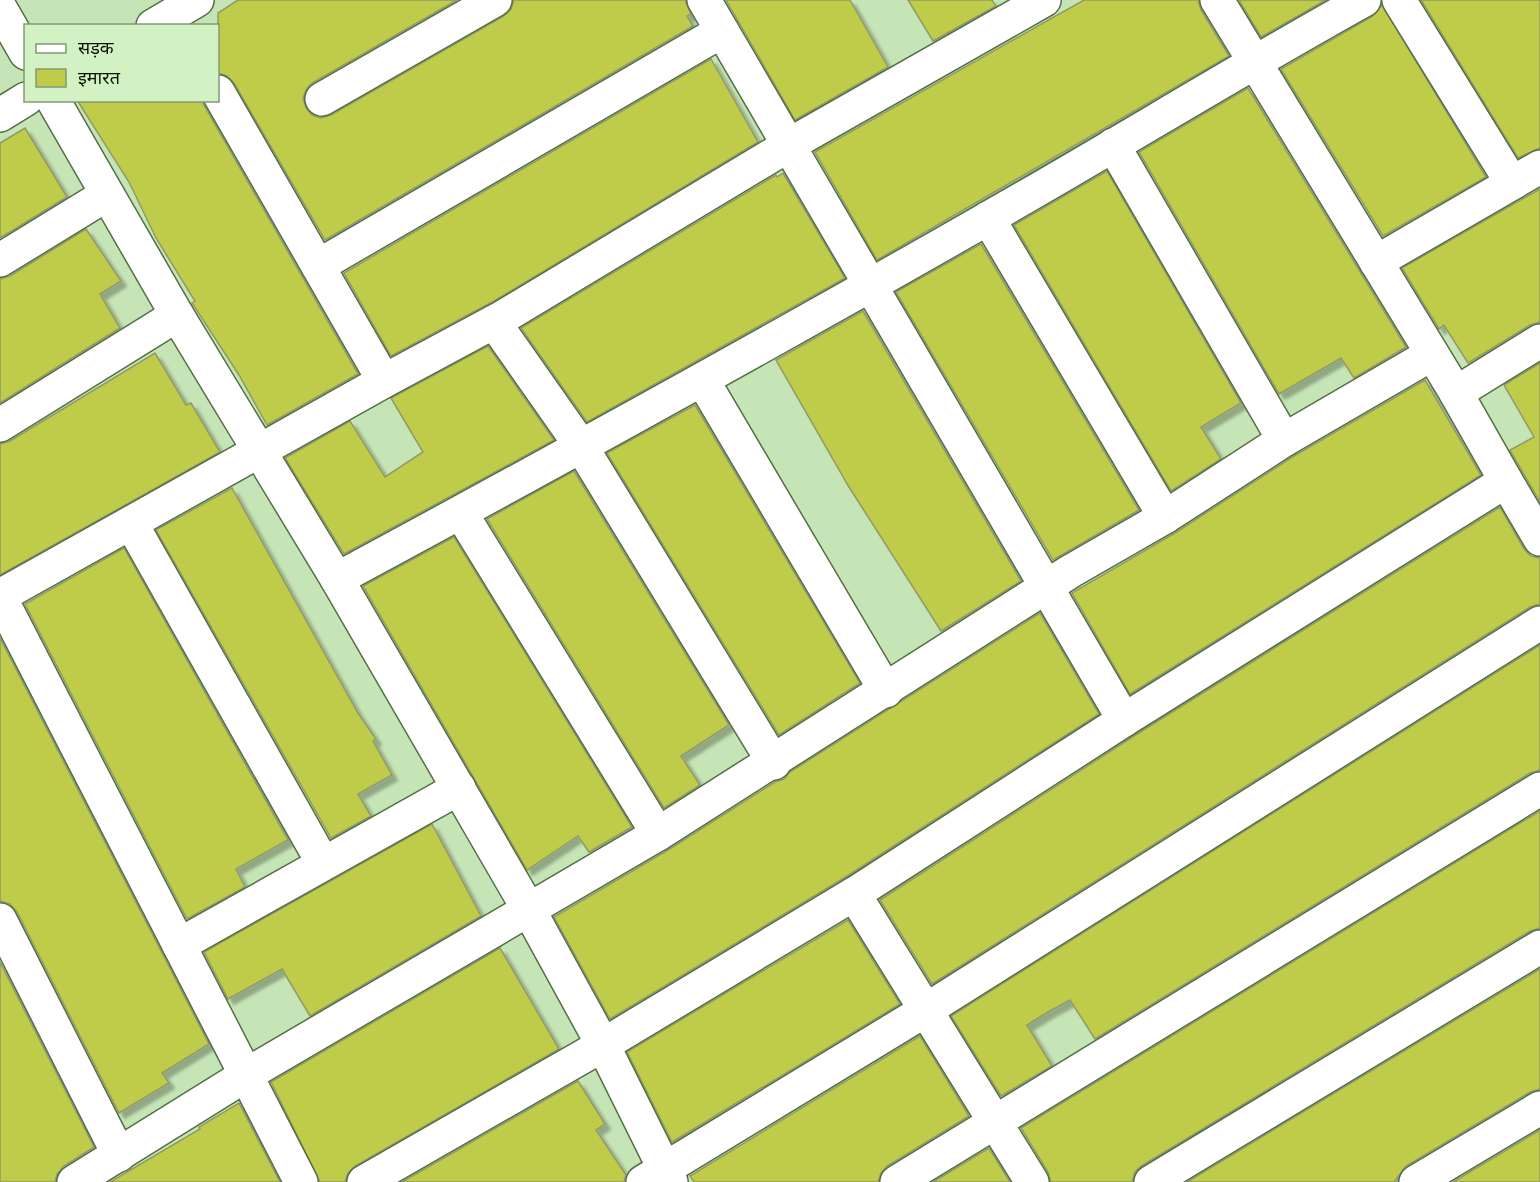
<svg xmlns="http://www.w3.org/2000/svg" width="1540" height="1182" viewBox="0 0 1540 1182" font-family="Bitter,'Noto Sans Devanagari',serif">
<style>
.building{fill:#bfcc49;stroke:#929967;stroke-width:1.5;filter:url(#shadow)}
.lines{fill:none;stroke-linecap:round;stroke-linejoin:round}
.minor-casing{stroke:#546f45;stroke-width:36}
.minor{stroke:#fff;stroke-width:33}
</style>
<defs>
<filter id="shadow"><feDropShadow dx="5.5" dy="5.5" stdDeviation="1.5" flood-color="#0004"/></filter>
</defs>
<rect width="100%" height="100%" fill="#c6e5b6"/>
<g class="building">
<polygon points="238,0 457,0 312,83 306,90 303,98 306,108 312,115 321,118 331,115 504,16 511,9 514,0 685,0 691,14 687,16 693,26 325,240 234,83 227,76 218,73 218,13"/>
<polygon points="726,0 850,0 888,67 795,120"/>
<polygon points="908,0 992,0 996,6 933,41"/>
<polygon points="1084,0 1198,0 1201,10 1229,56 877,260 815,152"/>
<polygon points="1239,0 1326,0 1261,37"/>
<polygon points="1421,0 1540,0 1540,148 1518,158"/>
<polygon points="1382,5 1486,177 1383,236 1281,69 1373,16"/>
<polygon points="711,59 758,142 494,301 391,356 344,273"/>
<polygon points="1248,88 1406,347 1354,378 1341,358 1279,394 1139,152"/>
<polygon points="77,100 201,100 358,374 267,425 239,375 192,303 195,301 156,238 129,182"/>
<polygon points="25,128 67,197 0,238 0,143"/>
<polygon points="1107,171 1241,403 1201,427 1221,459 1171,491 1014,225"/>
<polygon points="783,173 845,278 587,422 521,328 776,175 777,177"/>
<polygon points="1540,189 1540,322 1530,325 1468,363 1444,325 1439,329 1402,268"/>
<polygon points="86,229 121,281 100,294 120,328 0,403 0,279 10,276"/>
<polygon points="981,244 1139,510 1053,560 896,292"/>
<polygon points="863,311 1021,581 941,631 849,487 776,360"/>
<polygon points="488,346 554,440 344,554 285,458 350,421 385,477 423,452 391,398"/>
<polygon points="155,353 186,405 191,403 220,452 0,575 0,444 10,441"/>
<polygon points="1540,363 1540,502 1510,450 1534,437 1504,385"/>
<polygon points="1425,380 1481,475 1130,694 1072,593 1175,533 1294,456"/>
<polygon points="695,405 860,683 779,735 607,453"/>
<polygon points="574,471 729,725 681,756 700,785 664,808 487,519"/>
<polygon points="232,488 358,713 376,739 373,741 392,775 358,794 371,816 331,838 156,530"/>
<polygon points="1500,507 1524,549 1531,556 1540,558 1540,604 1530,607 932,984 880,900 1134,736"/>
<polygon points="454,537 632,827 589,852 578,836 527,870 363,586"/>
<polygon points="124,548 288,840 236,869 245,887 187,919 25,604"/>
<polygon points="1040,613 1099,714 844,878 610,1019 554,917 668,850 775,782 784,779 790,772"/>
<polygon points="0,638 209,1044 162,1073 169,1083 119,1113 17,912 10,904 0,901"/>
<polygon points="1540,645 1540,770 1530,773 1095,1039 1070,1000 1048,1012 1027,1025 1052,1066 1001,1096 951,1016"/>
<polygon points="1540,811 1540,928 1530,931 1141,1166 1135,1172 1132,1182 1051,1182 1048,1172 1021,1128"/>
<polygon points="432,824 481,916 310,1016 282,969 228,999 204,952"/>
<polygon points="848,920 900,1004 672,1142 627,1052"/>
<polygon points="500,948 559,1049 355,1166 348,1173 345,1182 320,1182 271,1082"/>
<polygon points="0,962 94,1147 64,1166 57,1174 55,1182 0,1182"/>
<polygon points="1540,969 1540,1089 1530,1092 1406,1166 1394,1182 1187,1182"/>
<polygon points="920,1036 969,1116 887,1166 881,1173 878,1182 694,1182 690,1176"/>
<polygon points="578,1081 605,1124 596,1130 626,1175 624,1182 402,1182"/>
<polygon points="239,1103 280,1182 110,1182 200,1129 199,1127"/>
<polygon points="1540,1130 1540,1182 1453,1182"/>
<polygon points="989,1148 1010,1182 933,1182"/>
</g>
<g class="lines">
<g class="minor-casing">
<g id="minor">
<polyline points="704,0 1124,720"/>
<polyline points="1399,0 1512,183"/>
<polyline points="0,8 26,53"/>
<polyline points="153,26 197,0"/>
<polyline points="218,92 384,381"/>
<polyline points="322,99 495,0"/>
<polyline points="53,100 177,315 337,579 529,910 603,1045 671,1182"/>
<polyline points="0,115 26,99"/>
<polyline points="1113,145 1284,440"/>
<polyline points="988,218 1165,517"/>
<polyline points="0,260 106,195"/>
<polyline points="1376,262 1540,167"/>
<polyline points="318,266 722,31"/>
<polyline points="494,322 581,446 774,763"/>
<polyline points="703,381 886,691"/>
<polyline points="1456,393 1540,341"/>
<polyline points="0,425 177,315"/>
<polyline points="1506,481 1540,539"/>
<polyline points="461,513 658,834"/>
<polyline points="131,523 323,863"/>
<path d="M337,579c217,-117 433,-236 648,-359 127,-72 251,-149 379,-220"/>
<polyline points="0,596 384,381 503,317 794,142 1044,0"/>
<polyline points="0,597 301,1182"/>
<polyline points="0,920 119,1155"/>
<polyline points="179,945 459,788"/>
<polyline points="74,1182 246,1075 658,834 1071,571 1165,517 1284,440 1432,354"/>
<polyline points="364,1182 603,1045 854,894"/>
<polyline points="643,1182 926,1010 1540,623"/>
<polyline points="897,1182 1540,789"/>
<polyline points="1032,1182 854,894 1124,720 1506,481 1456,393 1217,0"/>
<polyline points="1151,1182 1540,947"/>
<polyline points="1416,1182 1540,1108"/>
</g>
</g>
<use href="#minor" class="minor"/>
</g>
<rect x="24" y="24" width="195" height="78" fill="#d3f2c3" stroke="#839977" stroke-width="1.5"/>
<rect x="36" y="44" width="30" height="9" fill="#ffffff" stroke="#839977" stroke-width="1.5"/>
<text x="78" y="54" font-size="18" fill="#0a1404">सड़क</text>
<rect x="36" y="69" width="30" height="18" fill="#bfcc49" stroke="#839977" stroke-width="1.5"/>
<text x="78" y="84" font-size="18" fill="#0a1404">इमारत</text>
</svg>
